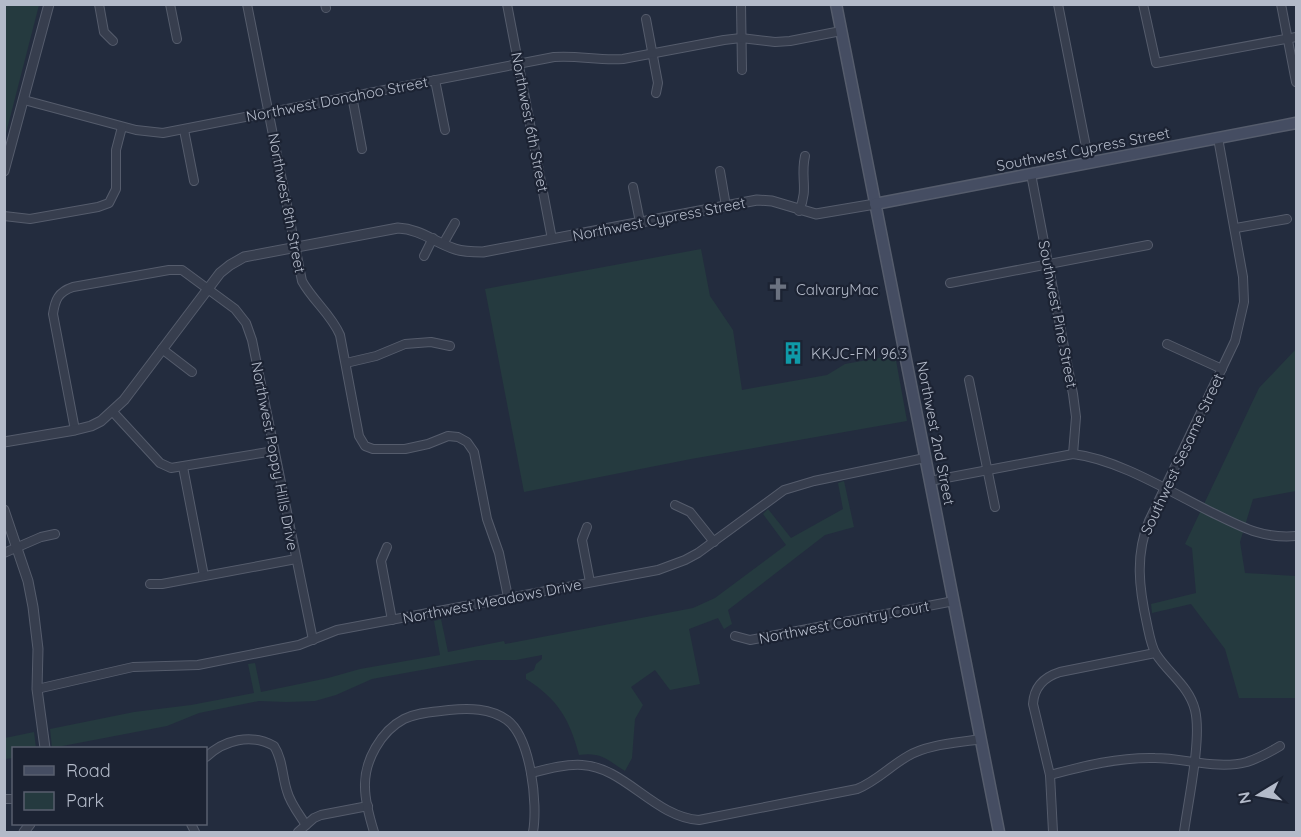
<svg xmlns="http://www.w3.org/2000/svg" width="1301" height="837" viewBox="0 0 1301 837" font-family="Quicksand,sans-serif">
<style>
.green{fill:#253a3f}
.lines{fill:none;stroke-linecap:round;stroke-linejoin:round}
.minor-casing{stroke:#555c6c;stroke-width:10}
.tertiary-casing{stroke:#555c6c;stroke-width:11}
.secondary-casing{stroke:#555c6c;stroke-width:13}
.minor{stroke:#373e4e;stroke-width:8}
.tertiary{stroke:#373e4e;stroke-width:9}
.secondary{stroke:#454d62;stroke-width:10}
.labels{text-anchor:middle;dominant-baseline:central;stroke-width:4.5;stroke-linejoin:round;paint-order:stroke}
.street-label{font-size:15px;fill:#b3bac9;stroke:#1c2333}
.poi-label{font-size:15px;fill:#b3bac9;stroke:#1c2333;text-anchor:start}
</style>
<rect width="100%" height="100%" fill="#232c3e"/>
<g class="green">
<polygon points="5,4 39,5 5,137 4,5"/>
<polygon points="701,249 710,296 733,330 742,390 827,375 845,364 895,355 907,421 691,459 524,492 485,289"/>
<polygon points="1296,349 1296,491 1253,499 1240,542 1245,573 1296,576 1296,698 1239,698 1225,649 1191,604 1152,613 1151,604 1196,593 1192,548 1185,544 1259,388"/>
<path d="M844,481l10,46 -29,8 -97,75 4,14 -8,5 -6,-11 -29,11 11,55 -30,6 -15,-20 -24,17 12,18 -8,14 -3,39 -7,13c-18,-11 -23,-19 -46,-16 -9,-35 -21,-56 -53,-76v-5l8,-4 2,-6 6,-5v-4l-26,5h-39l-105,19 -36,16 -21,6 -29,1 -27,-1 -60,12 -32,13 -115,22 -2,-19 84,-17 57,-7 63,-12 -6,-29 7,-1 6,29 67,-14 32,-9 80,-14 -6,-34 7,-2 7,33 56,-11 1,3 188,-36 22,-10 71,-53 -23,-31 5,-5 23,29 52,-29 -5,-26z"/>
<polygon points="34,732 36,748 14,748 13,758 5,759 5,738"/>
</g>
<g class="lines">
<g class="minor-casing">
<g id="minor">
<polyline points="99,4 104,32 113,41"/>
<polyline points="170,4 177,39"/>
<path d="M247,4l55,277c11,20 29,33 38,54l19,101 6,10 8,3h32l23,-5 20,-8 10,1 9,5 7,10 13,67 12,34 9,44"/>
<polyline points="325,4 326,8"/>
<polyline points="507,4 552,239"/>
<polyline points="741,4 742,70"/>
<polyline points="1058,4 1089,162"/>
<polyline points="1143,4 1156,63 1296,37"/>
<polyline points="1281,4 1296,82"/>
<polyline points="646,19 658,83 656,93"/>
<polyline points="435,80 445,130"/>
<polyline points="352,96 362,149"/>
<path d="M24,100l112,30 27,3 391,-76c24,-2 45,4 69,2l101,-19 17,-2 34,4 15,-1 51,-10"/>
<polyline points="184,130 194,181"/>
<polyline points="720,171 726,206"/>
<polyline points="1031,174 1073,394 1076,417 1073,454"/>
<polyline points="633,187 640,222"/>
<path d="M799,211c10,-23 1,-32 6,-55"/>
<polyline points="4,216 30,219 98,207 109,203 116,189 116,150 122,127"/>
<polyline points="1236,228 1287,219"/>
<polyline points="443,244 455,223"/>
<polyline points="424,256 433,238"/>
<polyline points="950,283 1148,245"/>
<polyline points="1167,344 1222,369"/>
<polyline points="162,349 192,372"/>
<polyline points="346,363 376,356 405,344 431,342 450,346"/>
<polyline points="969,380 995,507"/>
<polyline points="113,412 160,463 171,468 274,451"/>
<path d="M75,430l-22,-116c2,-14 5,-22 20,-27l96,-17h13l53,39 11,14 6,17 61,300"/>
<polyline points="183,467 204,576"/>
<path d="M930,481l143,-27c44,5 96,37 136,57 31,15 52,28 87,25"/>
<polyline points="675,505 690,512 714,542"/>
<polyline points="587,527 582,540 590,582"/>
<polyline points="387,547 381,561 392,620"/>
<polyline points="4,553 41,537 55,534"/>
<polyline points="150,584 162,584 296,559"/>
<polyline points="735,636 750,640 954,601"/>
<polyline points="37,689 133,667 198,665 299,645 337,630 658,570 685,560 698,553 784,490 814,481 925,458"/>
<path d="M206,757c18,-17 45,-24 68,-11 9,14 8,30 13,45 3,12 12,23 19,34"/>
<path d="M531,773c16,-4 34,-9 51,-8 43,2 72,52 117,55l158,-31c20,-8 33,-23 51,-33 20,-12 50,-13 73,-17"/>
<path d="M1050,775c34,-9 69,-18 105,-17 30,0 62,12 92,4 12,-4 23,-10 33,-16"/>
<polyline points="4,799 14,799"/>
<polyline points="191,824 195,832"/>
<polyline points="298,832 314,818 321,815 368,806"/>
<path d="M374,832c-4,-13 -9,-30 -9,-45 -1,-26 16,-56 39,-68 14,-7 30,-7 45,-9 20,-2 41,-2 58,10 24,18 31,84 26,112"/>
<path d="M1053,832l-3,-57 -17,-71c1,-17 11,-27 27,-32l95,-19"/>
<path d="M1184,832c4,-30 18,-94 11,-122 -6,-24 -26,-36 -39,-56 -5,-8 -7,-21 -9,-30 -8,-36 -12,-69 2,-103l86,-180 9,-39 -1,-25 -25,-139"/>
</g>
</g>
<g class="tertiary-casing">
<g id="tertiary">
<polyline points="4,171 49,4"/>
<path d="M4,442l71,-12 16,-4 10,-5 23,-21 96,-127 10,-8 14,-8 154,-29c22,1 36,14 57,21 9,3 18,3 28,3l274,-52 15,1 44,13 59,-10"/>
<polyline points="4,510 28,581 33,607 38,649 37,689 45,748"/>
<polyline points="24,832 30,824"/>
</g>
</g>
<g class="secondary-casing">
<g id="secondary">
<polyline points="836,4 999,832"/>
<polyline points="875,204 1296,123"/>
</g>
</g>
<use href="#minor" class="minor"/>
<use href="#tertiary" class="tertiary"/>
<use href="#secondary" class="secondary"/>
</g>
<defs>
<g id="church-bare" transform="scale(1.8)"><path d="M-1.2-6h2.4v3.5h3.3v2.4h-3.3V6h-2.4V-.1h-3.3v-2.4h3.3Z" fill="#6b7280" stroke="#1c2333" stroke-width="2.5" paint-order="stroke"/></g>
<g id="building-bare" transform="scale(1.8)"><path d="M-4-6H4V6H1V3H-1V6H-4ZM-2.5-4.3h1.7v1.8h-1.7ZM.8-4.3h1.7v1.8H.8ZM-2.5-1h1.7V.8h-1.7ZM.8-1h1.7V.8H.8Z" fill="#0f9aa8" stroke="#1c2333" stroke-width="2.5" paint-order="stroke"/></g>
</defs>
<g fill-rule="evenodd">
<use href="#church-bare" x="778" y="289"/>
<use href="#building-bare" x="793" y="353"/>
</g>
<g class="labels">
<g class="street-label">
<text transform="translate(337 99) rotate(-11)">Northwest Donahoo Street</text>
<text transform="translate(530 122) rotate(79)">Northwest 6th Street</text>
<text transform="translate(1083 149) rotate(-11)">Southwest Cypress Street</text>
<text transform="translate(287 203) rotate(79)">Northwest 8th Street</text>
<text transform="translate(659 219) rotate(-11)">Northwest Cypress Street</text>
<text transform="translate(1058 314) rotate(79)">Southwest Pine Street</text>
<text transform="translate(936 433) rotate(79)">Northwest 2nd Street</text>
<text transform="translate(1182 454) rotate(-65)">Southwest Sesame Street</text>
<text transform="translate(275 456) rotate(79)">Northwest Poppy Hills Drive</text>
<text transform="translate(492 601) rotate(-11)">Northwest Meadows Drive</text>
<text transform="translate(844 622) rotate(-11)">Northwest Country Court</text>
</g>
<g class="poi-label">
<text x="796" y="289">CalvaryMac</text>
<text x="811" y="353">KKJC-FM 96.3</text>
</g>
</g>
<rect width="1301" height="837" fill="none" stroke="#b3bac9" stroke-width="12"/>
<rect x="12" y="747" width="195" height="78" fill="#1c2333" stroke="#585f6f" stroke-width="1.5"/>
<rect x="24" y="766" width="30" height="9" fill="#454d62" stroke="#585f6f" stroke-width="1.5"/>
<text x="66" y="777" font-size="18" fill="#b3bac9">Road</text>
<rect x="24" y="792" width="30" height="18" fill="#253a3f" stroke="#585f6f" stroke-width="1.5"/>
<text x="66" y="807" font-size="18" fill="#b3bac9">Park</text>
<g transform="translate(1259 795) rotate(259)" stroke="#1c2333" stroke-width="4.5" paint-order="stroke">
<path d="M0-4.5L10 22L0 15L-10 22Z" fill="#b3bac9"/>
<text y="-9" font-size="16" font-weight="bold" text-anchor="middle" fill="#b3bac9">N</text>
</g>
</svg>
